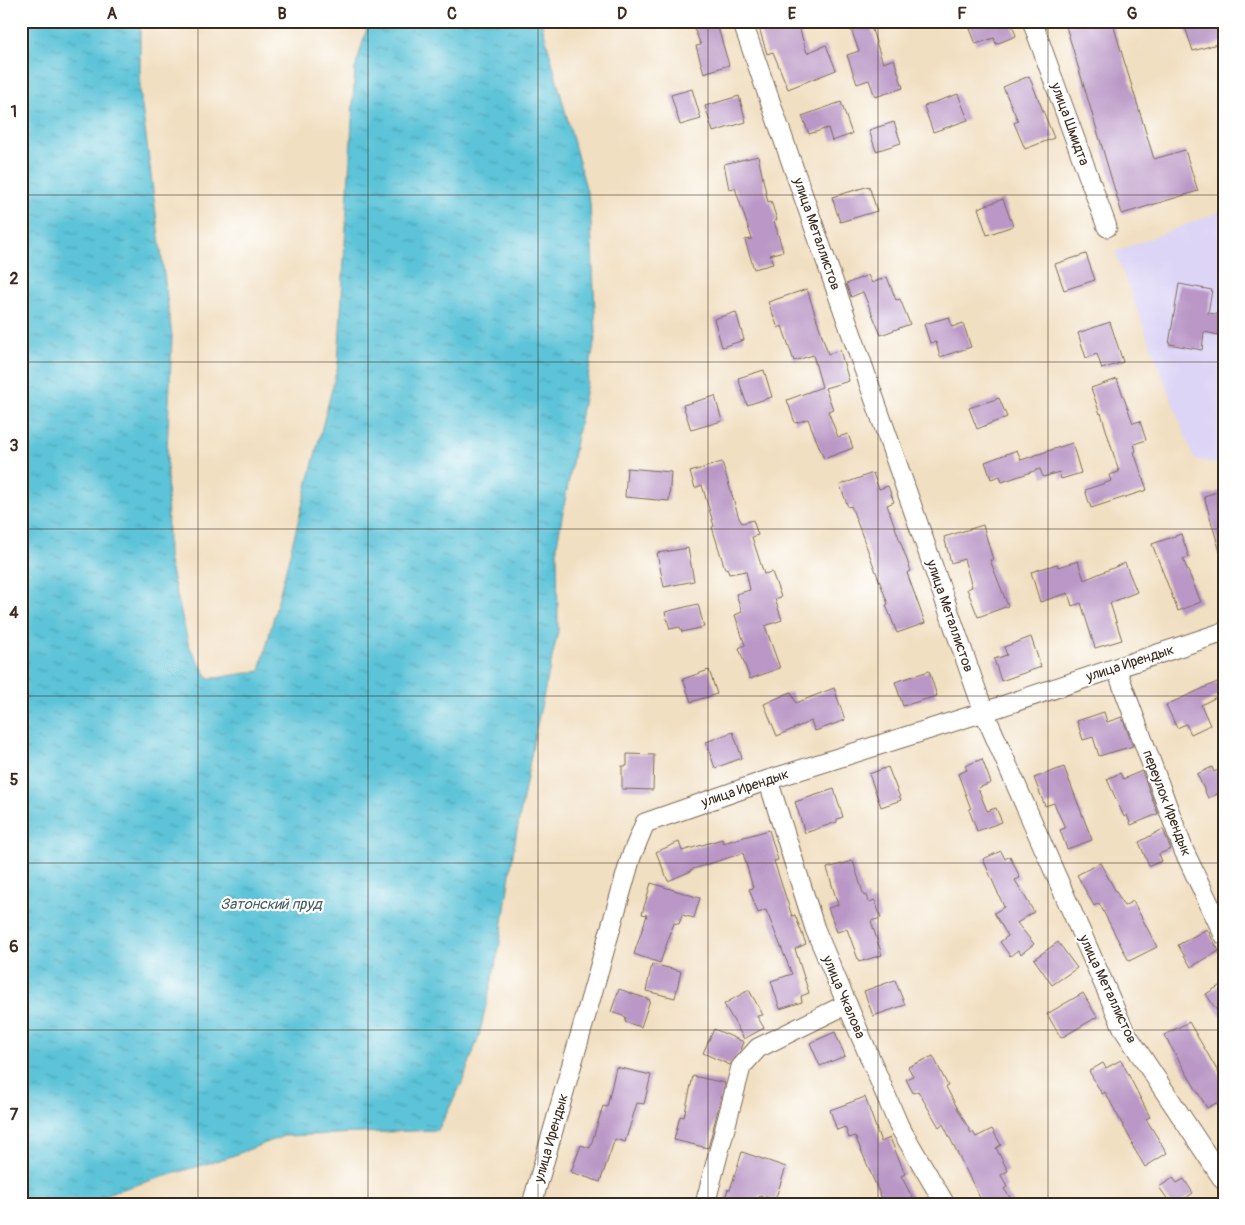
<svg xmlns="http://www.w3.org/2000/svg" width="1245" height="1225" viewBox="0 0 1245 1225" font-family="Pangolin,sans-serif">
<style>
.built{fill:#ddd5f6}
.water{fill:url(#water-ripples);stroke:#4b767b}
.building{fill:#ba97c6}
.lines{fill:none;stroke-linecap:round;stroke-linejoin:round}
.minor-casing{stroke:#7b6957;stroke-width:21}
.minor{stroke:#fff;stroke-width:19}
.grid{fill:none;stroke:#3b2a1e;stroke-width:1;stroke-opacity:0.55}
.labels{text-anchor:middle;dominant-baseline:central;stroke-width:4.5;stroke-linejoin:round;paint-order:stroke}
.street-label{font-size:14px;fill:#3b2a1e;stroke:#fff}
.water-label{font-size:15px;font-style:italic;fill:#46605f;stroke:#fff}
.neatline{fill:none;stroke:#3b2a1e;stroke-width:2}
.grid-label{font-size:16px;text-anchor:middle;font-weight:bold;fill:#3b2a1e}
</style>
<defs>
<pattern id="water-ripples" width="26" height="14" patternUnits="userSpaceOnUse" patternTransform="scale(1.25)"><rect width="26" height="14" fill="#5bc3d8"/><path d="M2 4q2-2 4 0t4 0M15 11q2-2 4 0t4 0" fill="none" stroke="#4c9faf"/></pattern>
</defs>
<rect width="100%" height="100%" fill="#fff"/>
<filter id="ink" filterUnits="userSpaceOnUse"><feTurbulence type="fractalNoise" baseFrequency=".02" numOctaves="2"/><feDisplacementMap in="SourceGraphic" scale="10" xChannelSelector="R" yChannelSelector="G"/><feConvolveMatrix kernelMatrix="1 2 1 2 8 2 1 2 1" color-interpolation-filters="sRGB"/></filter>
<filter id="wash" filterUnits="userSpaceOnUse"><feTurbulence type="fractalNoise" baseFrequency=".0096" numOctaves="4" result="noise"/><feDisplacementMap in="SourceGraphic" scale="20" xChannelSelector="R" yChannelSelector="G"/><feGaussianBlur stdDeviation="1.12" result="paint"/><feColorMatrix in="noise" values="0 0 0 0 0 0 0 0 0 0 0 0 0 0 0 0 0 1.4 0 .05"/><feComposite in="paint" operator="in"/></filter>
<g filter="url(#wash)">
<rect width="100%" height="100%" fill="#f1dfc1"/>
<polygon class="built" points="1224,210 1224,466 1194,459 1115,252"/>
<polygon class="water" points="21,21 140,21 140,91 172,336 167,451 168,558 189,646 209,679 260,671 338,365 355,69 369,21 541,21 590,203 596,333 557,544 558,631 536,729 514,847 499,949 479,1036 462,1083 438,1130 284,1136 229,1157 109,1193 92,1204 21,1204"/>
<g id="blocks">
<g class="building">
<polygon points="691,21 716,21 729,65 704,73 696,46 701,45"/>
<polygon points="757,21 797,21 807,53 826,45 836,70 788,89 773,52 767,54"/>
<polygon points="848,21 869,21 883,63 894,59 903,88 875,97 869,80 857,84 847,55 859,51"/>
<polygon points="967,21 1011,21 1016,36 996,44 994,38 976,44"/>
<polygon points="1082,21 1112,21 1154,159 1185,150 1198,191 1122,214 1066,26"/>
<polygon points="1183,21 1224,21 1224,42 1193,51"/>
<polygon points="1029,76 1054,138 1025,149 1014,123 1018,121 1003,87"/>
<polygon points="692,89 701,119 680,125 671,95"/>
<polygon points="958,94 968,120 933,132 924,106"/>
<polygon points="739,96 746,122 713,132 705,106"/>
<polygon points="841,102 852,134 832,141 828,128 809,134 802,116"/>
<polygon points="894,122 901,143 876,151 869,130"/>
<polygon points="758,156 768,202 771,201 777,220 774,221 783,251 770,255 773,264 754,269 745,240 752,239 735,188 729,189 724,164"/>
<polygon points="869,186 877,211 840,222 832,197"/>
<polygon points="1003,199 1013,226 987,235 978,208"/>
<polygon points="1086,254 1095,280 1064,290 1055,264"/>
<polygon points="868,275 872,283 887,277 896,300 900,299 910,324 881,335 863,292 851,297 846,284"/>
<polygon points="1179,284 1212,290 1208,313 1224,315 1224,336 1204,332 1202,350 1169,344"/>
<polygon points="807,289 828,354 840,350 849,381 825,388 833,409 828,411 838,437 848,434 853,448 824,459 808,419 795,423 787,400 822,387 813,355 794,361 782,326 778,328 768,302"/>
<polygon points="736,312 744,340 722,347 714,319"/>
<polygon points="949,317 952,327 963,323 971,347 940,357 936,342 930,343 924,324"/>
<polygon points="1110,322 1123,362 1102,369 1097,354 1086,358 1078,333"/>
<polygon points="764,370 772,397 747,405 738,378"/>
<polygon points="1117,379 1133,423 1140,421 1146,440 1134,444 1136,451 1134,452 1147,490 1091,508 1085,490 1111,481 1109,475 1119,472 1101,413 1100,414 1091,388"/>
<polygon points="715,396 722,421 691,430 683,405"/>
<polygon points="999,398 1007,417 977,429 969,408"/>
<polygon points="1072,443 1081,473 1061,479 1059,472 1043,477 1040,469 1002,482 1000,476 991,479 985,462 1017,450 1021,460"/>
<polygon points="722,462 739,518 742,523 753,520 758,535 752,537 764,574 772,572 781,597 775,599 782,620 765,626 780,668 750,679 739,648 745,645 735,615 742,612 736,594 750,590 746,571 729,574 727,568 725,569 712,527 714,526 702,485 695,488 690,472"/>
<polygon points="627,468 671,472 669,501 625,497"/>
<polygon points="873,473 879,489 888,486 894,502 887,505 911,571 907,573 925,623 897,633 886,605 888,604 867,548 851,506 848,507 840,485"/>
<polygon points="1224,490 1224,551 1220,552 1204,496"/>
<polygon points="983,525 993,560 990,560 1008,606 978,617 967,589 972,587 964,559 951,563 944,537"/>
<polygon points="1181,534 1189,557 1183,559 1201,602 1178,611 1152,544"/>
<polygon points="688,548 694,581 664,587 657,553"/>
<polygon points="1078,561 1084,580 1125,563 1137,592 1110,603 1122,640 1095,648 1081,603 1072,606 1068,593 1040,602 1031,572 1057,564 1058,567"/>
<polygon points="698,604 704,627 682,632 680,627 670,629 665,612"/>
<polygon points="1031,637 1041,667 1001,681 994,659 1007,655 1004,647"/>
<polygon points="709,670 717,694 691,702 683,679"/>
<polygon points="929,671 937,696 903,706 895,682"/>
<polygon points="1224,679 1224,693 1201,705 1210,725 1191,734 1186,724 1177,728 1166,705"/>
<polygon points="834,688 845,720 815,731 811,721 777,736 764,704 791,692 796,703"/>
<polygon points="1104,712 1107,722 1122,717 1133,746 1099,756 1093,737 1083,740 1077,721"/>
<polygon points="733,732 742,758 715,768 706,742"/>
<polygon points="627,754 654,755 653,790 622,789 622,766 627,766"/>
<polygon points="982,759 991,783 978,788 987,811 996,808 1002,822 977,831 969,810 971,809 958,774 967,770 965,766"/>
<polygon points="888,767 901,800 881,807 869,774"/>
<polygon points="1064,767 1092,840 1067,849 1060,830 1065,828 1054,803 1045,806 1034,778"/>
<polygon points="1212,767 1214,772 1224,767 1224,791 1208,798 1197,774"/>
<polygon points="1142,771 1158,814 1131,825 1127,815 1124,817 1107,779 1120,773 1123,779"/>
<polygon points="834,789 843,817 837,819 837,822 805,833 795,802"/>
<polygon points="1163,829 1171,849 1159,854 1162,861 1149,866 1139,842"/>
<polygon points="769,830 778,860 774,861 792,916 795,915 806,944 795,949 809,993 801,996 802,1002 780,1009 771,981 792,974 766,910 758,913 749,889 753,888 743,853 690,870 691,871 668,881 656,852 679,842 682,851 722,839 723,843"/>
<polygon points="1001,851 1005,859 1010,856 1020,878 1015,880 1034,912 1017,923 1034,944 1021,954 1018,950 1010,956 1000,942 1008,936 994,913 1004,907 983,859"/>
<polygon points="853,861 864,896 867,895 869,902 875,900 881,918 871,921 882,955 859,962 847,929 837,932 828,908 838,905 827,868"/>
<polygon points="1100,863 1124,906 1133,901 1157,947 1129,961 1099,903 1094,906 1077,875"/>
<polygon points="651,883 700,898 694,918 682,915 679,924 674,923 660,963 634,954 647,915 642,914"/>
<polygon points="1207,929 1219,951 1191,967 1178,945"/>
<polygon points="1058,942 1077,968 1052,985 1034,959"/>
<polygon points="652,964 681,971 675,998 646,991"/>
<polygon points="895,980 905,1005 873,1016 864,991"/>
<polygon points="1224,983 1224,1022 1206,994"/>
<polygon points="619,989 650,1000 641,1027 625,1022 626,1017 611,1012"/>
<polygon points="749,990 763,1015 757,1016 764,1028 744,1039 724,1004"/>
<polygon points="1083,993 1097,1017 1061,1038 1047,1014"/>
<polygon points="1189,1022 1224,1082 1224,1099 1207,1108 1164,1035"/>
<polygon points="714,1029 744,1042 741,1050 730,1065 703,1053"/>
<polygon points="835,1032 845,1056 820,1066 810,1043"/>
<polygon points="933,1056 948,1086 946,1087 971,1133 973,1132 976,1137 992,1129 1001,1145 996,1148 1008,1171 1001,1175 1007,1187 1004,1189 1015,1204 983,1204 943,1124 939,1127 918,1091 913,1093 906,1079 913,1076 908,1067"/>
<polygon points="1121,1060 1150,1117 1146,1119 1167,1153 1145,1167 1132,1145 1133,1144 1105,1092 1102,1094 1089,1071 1103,1063 1106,1068"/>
<polygon points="616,1067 651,1075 644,1104 637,1103 625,1142 615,1139 600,1182 571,1172 581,1145 590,1148 603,1106 607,1107"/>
<polygon points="693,1076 725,1083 708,1148 674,1140 680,1116 684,1117"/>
<polygon points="865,1097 881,1142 890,1138 905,1174 901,1176 916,1204 884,1204 855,1136 849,1138 845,1127 837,1130 830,1110"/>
<polygon points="742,1152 786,1167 775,1200 760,1195 758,1200 764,1202 763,1204 723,1204 728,1189 730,1190"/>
<polygon points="1173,1178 1177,1183 1184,1179 1193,1193 1178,1204 1171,1204 1159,1187"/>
</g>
</g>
</g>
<g filter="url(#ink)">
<use href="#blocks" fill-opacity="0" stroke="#7b6957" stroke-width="1"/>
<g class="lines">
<g class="minor-casing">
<g id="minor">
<polyline points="742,21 984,712 1124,1030 1224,1181"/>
<polyline points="1032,21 1107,227"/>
<polyline points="1116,668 1184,851 1224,935"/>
<polyline points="768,780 815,929 899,1126 945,1204"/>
<polyline points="532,1204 631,857 645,823 768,780 984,712 1224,632"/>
<polyline points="705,1204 741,1067 758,1048 847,1004"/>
</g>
</g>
<use href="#minor" class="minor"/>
</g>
</g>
<path class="grid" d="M198,21v1183M368,21v1183M538,21v1183M708,21v1183M878,21v1183M1048,21v1183M21,195h1203M21,362h1203M21,529h1203M21,696h1203M21,863h1203M21,1030h1203"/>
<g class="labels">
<g class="street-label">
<text transform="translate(1070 124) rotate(70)">улица Шмидта</text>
<text transform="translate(817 234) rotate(71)">улица Металлистов</text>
<text transform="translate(950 616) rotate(71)">улица Металлистов</text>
<text transform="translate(1130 663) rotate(-18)">улица Ирендык</text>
<text transform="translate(745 788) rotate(-19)">улица Ирендык</text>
<text transform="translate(1167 803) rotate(69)">переулок Ирендык</text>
<text transform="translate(1108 989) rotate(65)">улица Металлистов</text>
<text transform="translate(844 997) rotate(67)">улица Чкалова</text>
<text transform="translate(551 1138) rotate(-74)">улица Ирендык</text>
</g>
<g class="water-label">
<text x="271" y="904">Затонский пруд</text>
</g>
</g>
<rect width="1245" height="1225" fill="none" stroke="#fff" stroke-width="55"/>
<rect x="28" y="28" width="1190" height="1170" class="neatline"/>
<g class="grid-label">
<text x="112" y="19">A</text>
<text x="282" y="19">B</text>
<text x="452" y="19">C</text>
<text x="622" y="19">D</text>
<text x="792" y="19">E</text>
<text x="962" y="19">F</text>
<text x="1132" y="19">G</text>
<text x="14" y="117">1</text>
<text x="14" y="284">2</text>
<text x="14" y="451">3</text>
<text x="14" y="618">4</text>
<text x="14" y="785">5</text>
<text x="14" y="952">6</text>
<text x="14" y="1120">7</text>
</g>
</svg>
